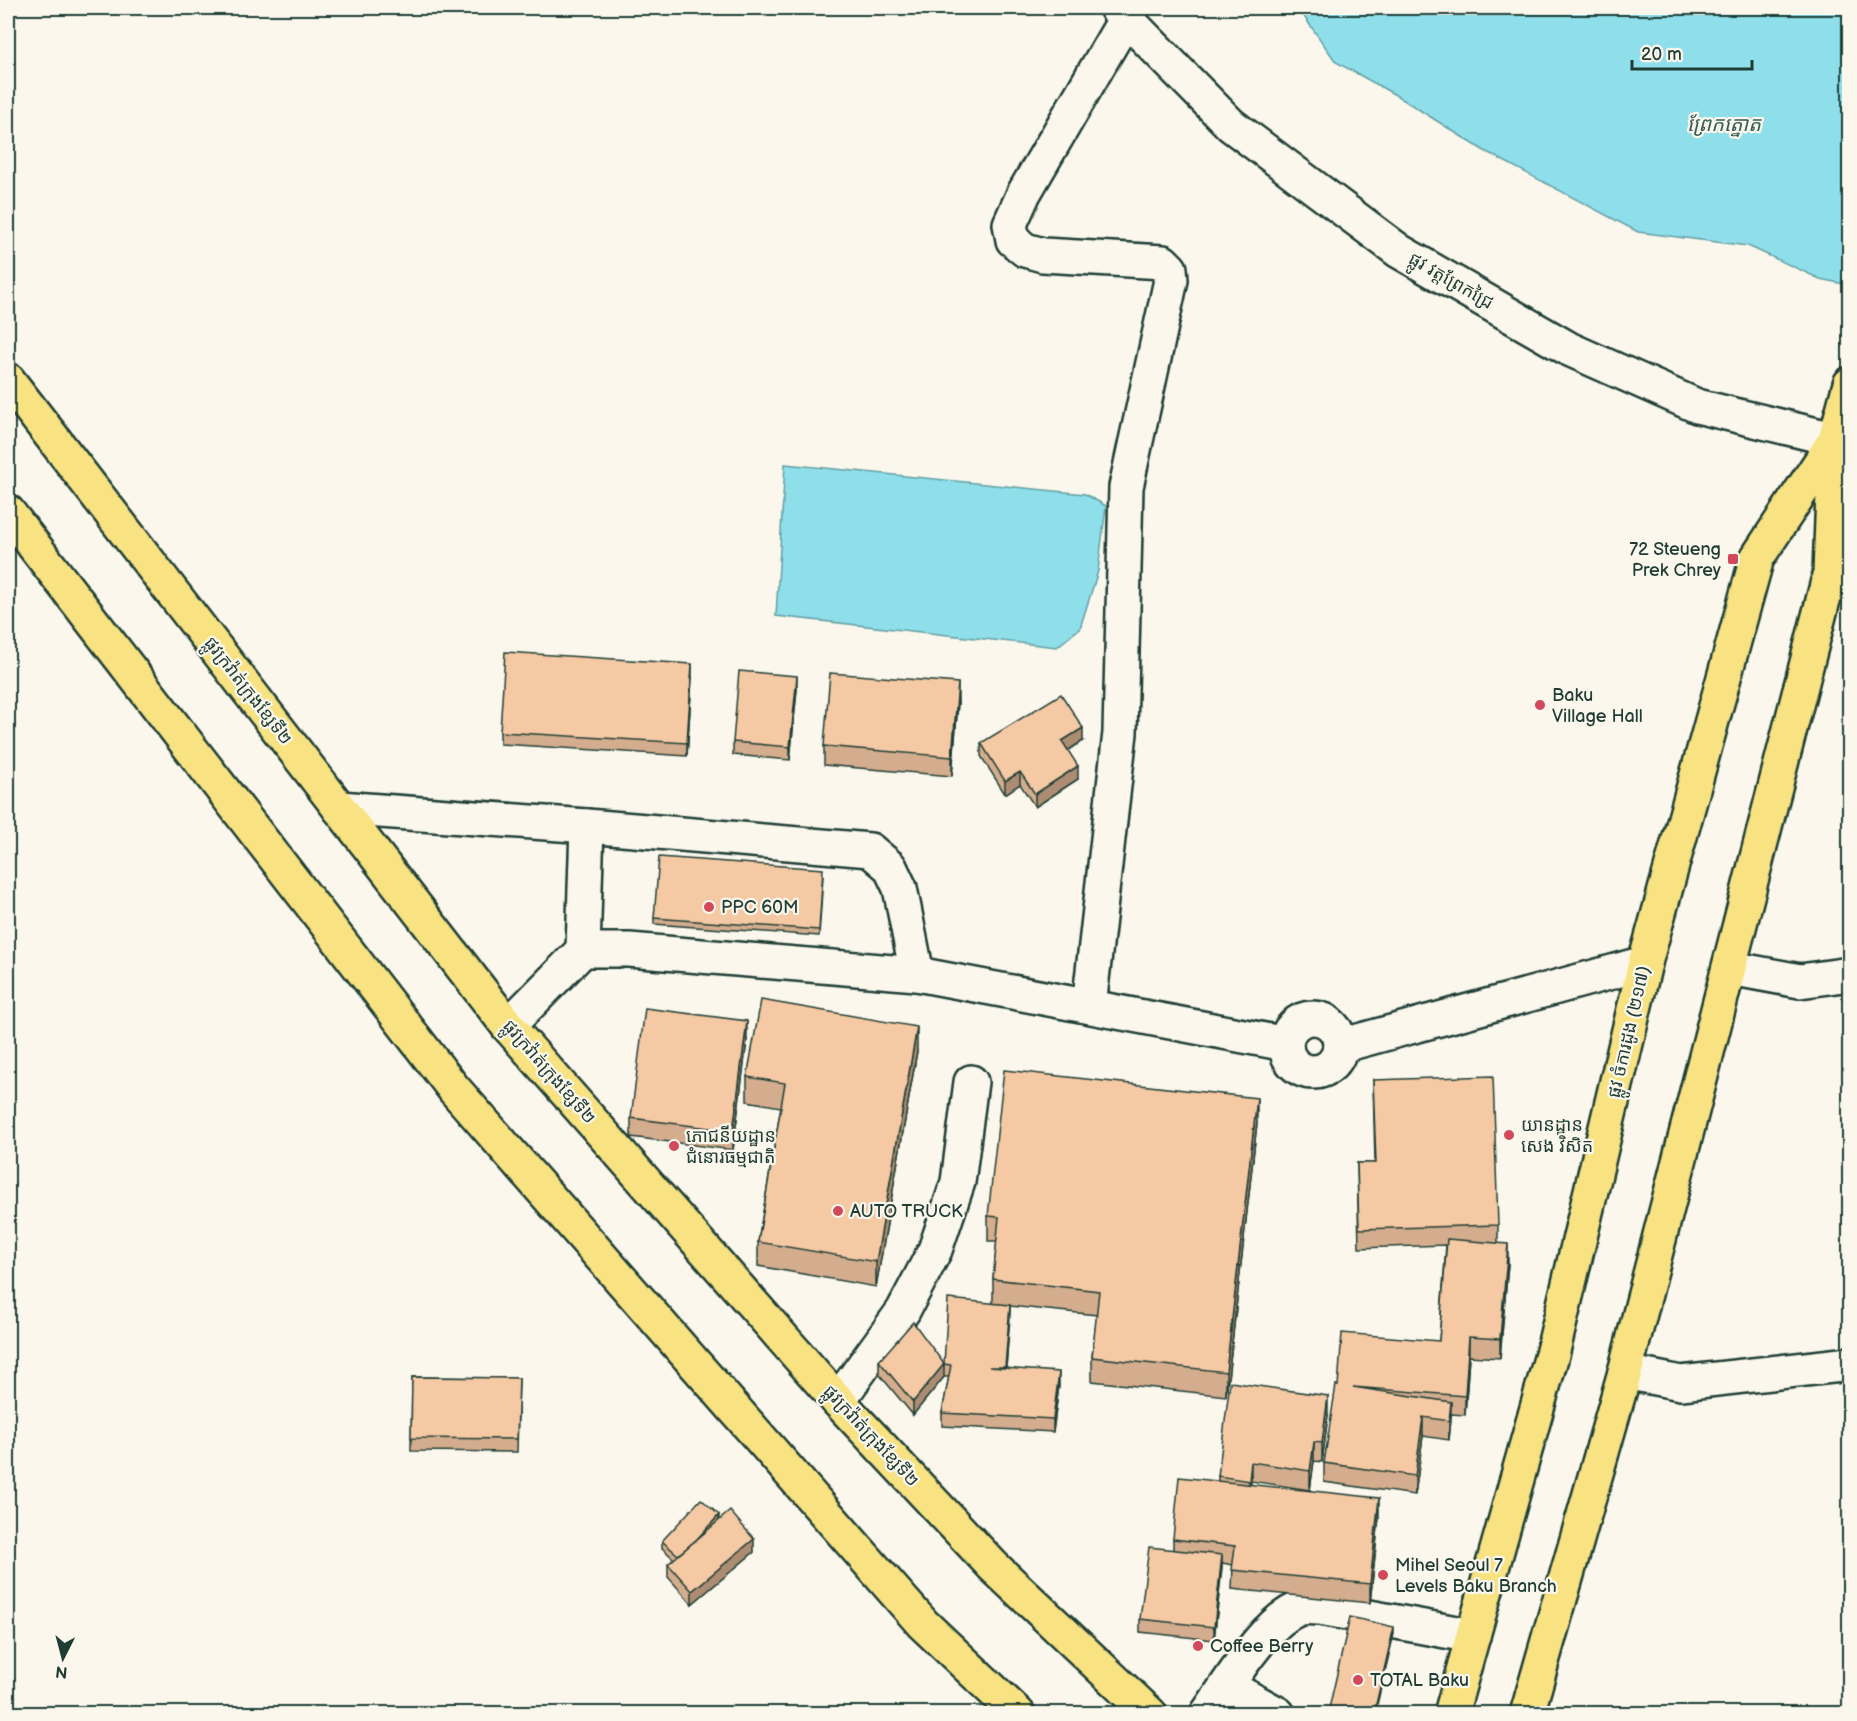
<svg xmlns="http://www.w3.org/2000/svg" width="1857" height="1721" viewBox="0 0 1857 1721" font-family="'Balsamiq Sans','Noto Sans Khmer',sans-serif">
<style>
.water{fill:#8fdfeb;stroke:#629ea2;stroke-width:1.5}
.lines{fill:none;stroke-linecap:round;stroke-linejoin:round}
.minor-casing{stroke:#1f3d34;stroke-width:38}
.major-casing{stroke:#1f3d34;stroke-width:38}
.minor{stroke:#fbf7ec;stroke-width:33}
.major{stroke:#f8e281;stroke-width:33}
.wall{fill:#d3ad8d;stroke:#1f3d34;stroke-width:1.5}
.shaded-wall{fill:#ac8d73;stroke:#1f3d34;stroke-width:1.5}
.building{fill:#f5c9a4;stroke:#1f3d34;stroke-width:1.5}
.poi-dot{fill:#d1495b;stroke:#fbf7ec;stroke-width:2}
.labels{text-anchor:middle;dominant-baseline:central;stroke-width:4.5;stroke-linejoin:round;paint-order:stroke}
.street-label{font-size:18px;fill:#1f3d34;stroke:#fbf7ec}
.poi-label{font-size:18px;fill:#1f3d34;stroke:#fbf7ec;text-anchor:start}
.water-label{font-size:20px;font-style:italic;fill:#355d59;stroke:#fbf7ec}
</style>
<rect width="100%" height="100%" fill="#fbf7ec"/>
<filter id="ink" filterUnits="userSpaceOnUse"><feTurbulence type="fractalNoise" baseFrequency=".0167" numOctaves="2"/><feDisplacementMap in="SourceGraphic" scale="12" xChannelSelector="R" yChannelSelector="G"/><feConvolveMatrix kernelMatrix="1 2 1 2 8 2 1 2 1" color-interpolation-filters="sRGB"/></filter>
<g filter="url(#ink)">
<g class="water">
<polygon points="1298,8 1849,8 1849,285 1820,279 1748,246 1638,232 1483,150 1399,97 1336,62"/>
<polygon points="785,464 1085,494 1106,506 1098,571 1080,628 1057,647 776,616"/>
</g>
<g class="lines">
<g class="minor-casing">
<g id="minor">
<polyline points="1116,8 1231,125 1399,251 1569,349 1697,406 1850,443"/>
<polyline points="339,808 587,826 870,850 890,867 900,888 917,974"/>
<polyline points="583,950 587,826"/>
<polyline points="1730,968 1800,981 1850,974"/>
<polyline points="1089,1006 1120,733 1126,487 1171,280 1170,269 1163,262 1043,255 1025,250 1013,240 1010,224 1024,193 1126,18"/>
<circle cx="1313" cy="1045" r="27"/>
<polyline points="508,1026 583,950 629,950 917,974 1286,1044"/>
<polyline points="1340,1046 1645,963"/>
<polyline points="1625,1372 1681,1383 1850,1364"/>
<polyline points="838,1401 903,1311 935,1250 958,1182 971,1082"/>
<polyline points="1227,1686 1278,1714"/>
<path d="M1207,1714c21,-29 61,-98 95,-106 5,-1 12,0 18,0l153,28"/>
</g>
</g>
<g class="major-casing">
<g id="major">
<polyline points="8,380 508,1026 838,1401 993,1566 1150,1714"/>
<polyline points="8,512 454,1089 923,1624 1018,1714"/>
<polyline points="1451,1714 1553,1351 1645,963 1757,558 1835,440"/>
<polyline points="1527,1714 1625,1372 1830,573 1835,440 1850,384"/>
</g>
</g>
<use href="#minor" class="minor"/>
<use href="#major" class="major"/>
</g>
<g class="wall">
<polygon points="692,677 687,756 500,744 500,732"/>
<polygon points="797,689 790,760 733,755 733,742"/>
<polygon points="958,702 952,776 824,765 824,746"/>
<polygon points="1083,741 1068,750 1078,779 1035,807 1020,784 1005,794 981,756 981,743"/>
<polygon points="823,876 819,936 654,924 654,918"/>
<polygon points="747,1040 733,1150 631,1137 631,1118"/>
<polygon points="917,1051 876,1287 758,1266 758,1242 781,1107 747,1101 747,1077"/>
<polygon points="1373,1080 1498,1225 1498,1243 1508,1263 1500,1358 1469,1356 1465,1415 1451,1414 1449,1440 1423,1436 1415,1495 1324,1482 1324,1463 1338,1386 1439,1341 1446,1245 1359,1248 1357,1163 1375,1163"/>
<polygon points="1257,1123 1226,1396 1092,1381 1092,1357 1097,1315 1010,1306 1006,1368 1059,1385 1053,1432 942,1426 942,1413 949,1377 944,1377 913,1415 879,1374 879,1361 944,1364 993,1303 993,1279 997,1241 988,1241 988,1216"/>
<polygon points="412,1377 519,1378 517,1452 411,1451"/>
<polygon points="1328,1415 1322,1462 1314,1461 1310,1490 1251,1481 1251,1485 1379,1517 1370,1603 1232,1589 1233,1565 1222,1563 1214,1640 1140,1632 1140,1619 1173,1550 1173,1539 1218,1481 1218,1476"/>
<polygon points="719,1520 754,1552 692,1604 668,1577 668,1564 674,1559 662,1548 662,1541"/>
</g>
<g class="shaded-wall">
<polygon points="692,664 692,677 687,756 687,743"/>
<polygon points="797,676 797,689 790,760 790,747"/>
<polygon points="958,683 958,702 952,776 952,757"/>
<polygon points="1083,728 1083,741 1062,754 1062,741"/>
<polygon points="1078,766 1078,779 1035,807 1035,794"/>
<polygon points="1020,772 1020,784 1005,794 1005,781"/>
<polygon points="747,1021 747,1040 733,1150 733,1131"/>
<polygon points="917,1027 917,1051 876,1287 876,1262"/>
<polygon points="1257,1098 1257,1123 1226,1396 1226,1372"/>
<polygon points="1508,1244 1508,1263 1500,1358 1500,1339"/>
<polygon points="1010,1305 1010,1317 1005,1380 1005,1367"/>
<polygon points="1469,1337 1469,1356 1465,1415 1465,1396"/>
<polygon points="944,1364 944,1377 913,1415 913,1402"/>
<polygon points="1059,1372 1059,1385 1053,1432 1053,1419"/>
<polygon points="1328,1396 1328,1415 1322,1462 1322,1443"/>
<polygon points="1451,1402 1451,1420 1449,1440 1449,1421"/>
<polygon points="1423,1417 1423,1436 1415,1495 1415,1476"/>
<polygon points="1314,1442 1314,1461 1310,1490 1310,1471"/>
<polygon points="1251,1462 1251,1481 1249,1500 1249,1481"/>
<polygon points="1379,1498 1379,1517 1370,1603 1370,1584"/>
<polygon points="719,1515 719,1522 680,1557"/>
<polygon points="754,1539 754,1552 692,1604 692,1591"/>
<polygon points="1222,1555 1222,1568 1214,1640 1214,1627"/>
<polygon points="1394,1627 1394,1634 1375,1713 1374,1713"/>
</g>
<g class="building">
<polygon points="505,652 692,664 687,743 500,732"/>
<polygon points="739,671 797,676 790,747 733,742"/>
<polygon points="830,673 958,683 952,757 824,746"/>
<polygon points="1061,694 1083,728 1062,741 1078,766 1035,794 1020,772 1005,781 981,743"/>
<polygon points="659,857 823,869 819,930 654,918"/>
<polygon points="761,1000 917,1027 876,1262 758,1242 785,1083 747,1077"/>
<polygon points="645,1008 747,1021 733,1131 631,1118"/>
<polygon points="1004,1070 1257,1098 1226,1372 1092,1357 1099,1291 993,1279 999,1217 988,1216"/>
<polygon points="1493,1076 1498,1225 1359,1229 1357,1163 1376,1163 1373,1080"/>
<polygon points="1447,1239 1508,1244 1500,1339 1469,1337 1465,1396 1353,1387 1451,1402 1449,1421 1423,1417 1415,1476 1324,1463 1336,1385 1338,1386 1342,1333 1439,1341"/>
<polygon points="948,1299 1010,1305 1005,1367 989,1367 1059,1372 1053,1419 942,1413 951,1365 944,1364 913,1402 879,1361 913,1322 944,1364"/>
<polygon points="412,1377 519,1378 517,1439 411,1438"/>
<polygon points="1230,1382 1328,1396 1322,1443 1314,1442 1310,1471 1251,1462 1249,1481 1218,1476"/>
<polygon points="1179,1477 1379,1498 1370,1584 1232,1570 1235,1546 1173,1539"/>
<polygon points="701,1499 719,1515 697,1539 678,1555 662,1541"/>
<polygon points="730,1511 754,1539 692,1591 668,1564"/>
<polygon points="1149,1547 1222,1555 1214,1627 1140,1619"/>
<polygon points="1350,1617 1394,1627 1374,1713 1328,1713"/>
</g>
</g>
<g class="poi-dot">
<rect x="1727" y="553" width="12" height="12" rx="3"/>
<circle cx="1540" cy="705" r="6"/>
<circle cx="709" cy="907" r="6"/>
<circle cx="1509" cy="1135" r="6"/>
<circle cx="674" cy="1146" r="6"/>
<circle cx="838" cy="1211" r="6"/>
<circle cx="1383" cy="1575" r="6"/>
<circle cx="1198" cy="1646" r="6"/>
<circle cx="1358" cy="1680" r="6"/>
</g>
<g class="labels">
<g class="street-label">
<text transform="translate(1451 281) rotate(30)">ផ្លូវ វត្តព្រែកជ្រៃ</text>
<text transform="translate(248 691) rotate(52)">ផ្លូវក្រវ៉ាត់ក្រុងខ្សែទី២</text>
<text transform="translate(1629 1032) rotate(-77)">ផ្លូវ ចំការដូង (២១៧)</text>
<text transform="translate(549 1072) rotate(49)">ផ្លូវក្រវ៉ាត់ក្រុងខ្សែទី២</text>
<text transform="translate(871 1436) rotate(47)">ផ្លូវក្រវ៉ាត់ក្រុងខ្សែទី២</text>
</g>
<g class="poi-label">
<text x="1721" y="549" text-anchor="end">72 Steueng<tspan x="1721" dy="21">Prek Chrey</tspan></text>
<text x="1552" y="695">Baku<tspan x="1552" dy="21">Village Hall</tspan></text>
<text x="721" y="907">PPC 60M</text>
<text x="1521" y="1125">យានដ្ឋាន<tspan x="1521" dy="21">សេង វិសិត</tspan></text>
<text x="686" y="1136">ភោជនីយដ្ឋាន<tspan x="686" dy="21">ជំនោរធម្មជាតិ</tspan></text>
<text x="850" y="1211">AUTO TRUCK</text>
<text x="1395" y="1565">Mihel Seoul 7<tspan x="1395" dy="21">Levels Baku Branch</tspan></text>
<text x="1210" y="1646">Coffee Berry</text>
<text x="1370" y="1680">TOTAL Baku</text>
</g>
<g class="water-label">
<text x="1724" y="125">ព្រែកត្នោត</text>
</g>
</g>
<rect width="1857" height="1721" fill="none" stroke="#fbf7ec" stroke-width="30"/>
<rect x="15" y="15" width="1827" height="1691" fill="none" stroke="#1f3d34" stroke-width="2" filter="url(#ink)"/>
<g transform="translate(63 1658) rotate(186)" stroke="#fbf7ec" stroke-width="4.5" paint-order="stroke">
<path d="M0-4.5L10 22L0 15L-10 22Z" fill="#1f3d34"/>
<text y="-9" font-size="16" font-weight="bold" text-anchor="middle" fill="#1f3d34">N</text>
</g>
<path d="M1632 60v9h120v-9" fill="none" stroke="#1f3d34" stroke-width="3"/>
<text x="1641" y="60" font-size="18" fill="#1f3d34" stroke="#fbf7ec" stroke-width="4.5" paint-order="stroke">20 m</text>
</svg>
